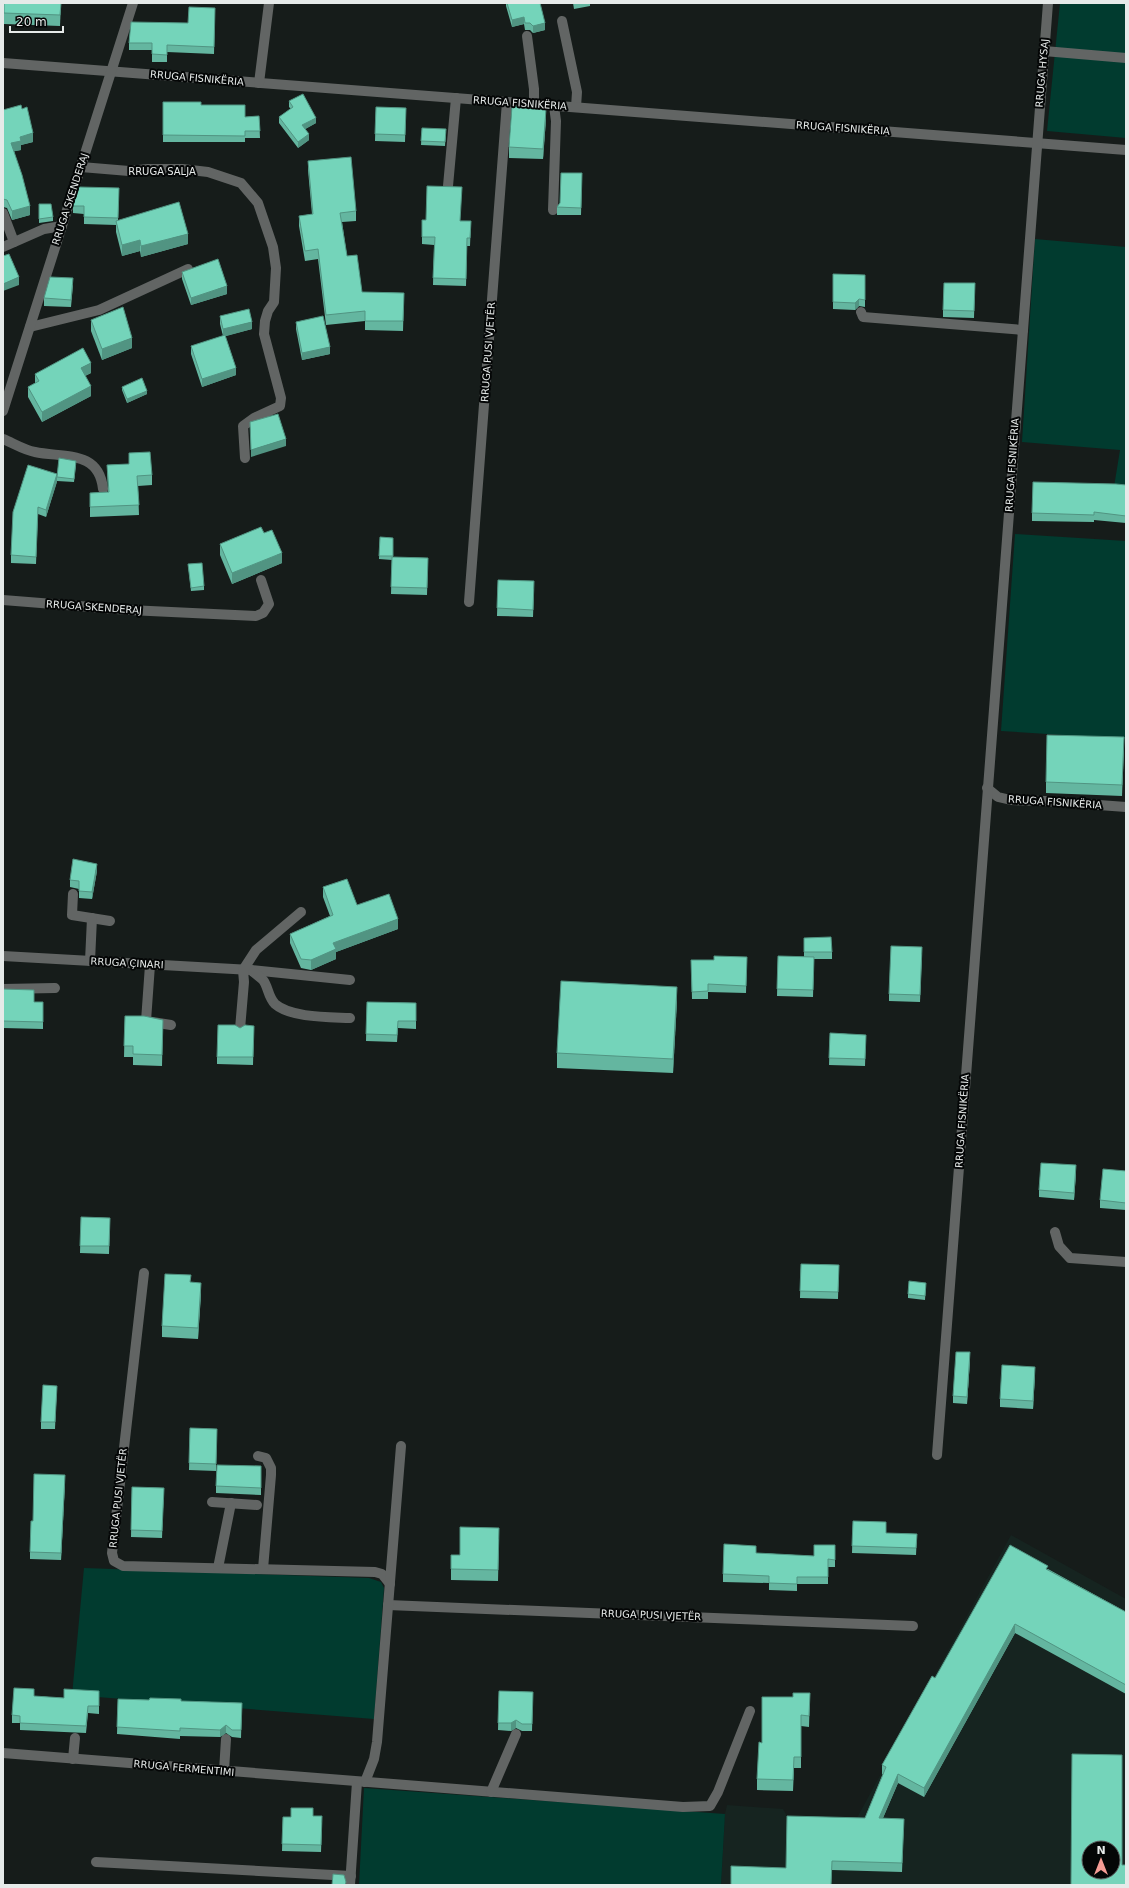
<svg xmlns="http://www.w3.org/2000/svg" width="1129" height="1888" viewBox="0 0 1129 1888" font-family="'DejaVu Sans',sans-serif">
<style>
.built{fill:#162420;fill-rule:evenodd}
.green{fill:#013b2f}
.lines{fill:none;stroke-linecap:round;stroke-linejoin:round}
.minor{stroke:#626564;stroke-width:10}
.wall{fill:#64b6a0}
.shaded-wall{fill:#519482}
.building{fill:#74d4ba;stroke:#519482;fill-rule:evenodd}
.labels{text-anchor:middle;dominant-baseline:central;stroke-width:4;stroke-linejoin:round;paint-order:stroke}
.street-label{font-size:10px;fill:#e6eae9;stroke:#040606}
</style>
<rect width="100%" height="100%" fill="#161c1a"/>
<path class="built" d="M1011,1535l115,64v286h-405l4,-71 2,-9 56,4 9,16 60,2zM1089,1848h24v24h-24z"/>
<g class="green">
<polygon points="1060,3 1126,3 1126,138 1047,131"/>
<polygon points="1035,239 1126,247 1126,488 1114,487 1120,450 1022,442"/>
<polygon points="1015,534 1126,541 1126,739 1001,731"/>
<polygon points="84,1568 369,1578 381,1582 384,1588 374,1719 72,1695"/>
<polygon points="364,1788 725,1814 721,1885 359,1885"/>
</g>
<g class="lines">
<g class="minor">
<polyline points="562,21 577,92 576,107"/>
<polyline points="527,36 534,89 534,104"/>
<polyline points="1044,51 1126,58"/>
<polyline points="3,63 1126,150"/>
<polyline points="259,83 269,3"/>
<polyline points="81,167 129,171 148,169 182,169 208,172 241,183 258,203 273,247 276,268 274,302 268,311 265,321 264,334 281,398 280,406 254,418 243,426 245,458"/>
<polyline points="448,186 456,98"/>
<polyline points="553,210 556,121 554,106"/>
<polyline points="3,213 14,242"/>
<polyline points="3,247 44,229 62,226"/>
<polyline points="861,312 863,317 1023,330"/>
<polyline points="30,327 99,310 188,269"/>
<polyline points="3,411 133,3"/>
<path d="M3,439c10,4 21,11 32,13 29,6 64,-2 68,37"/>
<polyline points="3,600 129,610 256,616 263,613 269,604 261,580"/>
<polyline points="469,602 507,102"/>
<polyline points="987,788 998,797 1011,800 1045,801 1126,807"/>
<polyline points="73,894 72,915 110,921"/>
<polyline points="3,956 251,970 350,980"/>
<polyline points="90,961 92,918"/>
<polyline points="150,965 146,1021 171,1025"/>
<path d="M251,970c3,3 8,6 12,10 5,6 5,17 12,24 16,14 55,13 75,14"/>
<polyline points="3,989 55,988"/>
<polyline points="240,1029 244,982 243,970 256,950 301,912"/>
<polyline points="1055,1232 1059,1246 1070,1258 1126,1262"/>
<polyline points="144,1273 112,1553 114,1561 123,1566 375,1572 382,1574 390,1584"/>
<polyline points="937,1455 1048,3"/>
<polyline points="258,1456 266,1458 271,1468 271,1475 263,1569"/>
<polyline points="212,1502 257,1505"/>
<polyline points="218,1568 231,1503"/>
<polyline points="388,1605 913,1626"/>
<polyline points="3,1753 683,1807 710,1806 718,1792 750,1711"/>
<polyline points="73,1759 75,1738"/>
<polyline points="224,1771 226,1739"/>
<polyline points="365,1782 374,1759 377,1742 401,1446"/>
<polyline points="491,1792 516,1734"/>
<polyline points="96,1862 351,1876"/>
<polyline points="350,1885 357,1782"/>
</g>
</g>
<g class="wall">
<polygon points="4,3 61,3 60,26 4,24"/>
<polygon points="506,3 507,3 545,30 533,33 530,30 525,30 524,24 512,27 506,6"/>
<polygon points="573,3 590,3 590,6 574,9"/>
<polygon points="215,8 214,54 167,52 167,62 152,62 152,50 129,50 129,43 188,23"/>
<polygon points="289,101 316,123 305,129 309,140 298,148 279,123 279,117 291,109 289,107"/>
<polygon points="163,102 201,105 245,117 259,116 260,138 245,138 245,142 163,142"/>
<polygon points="376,107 406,108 405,142 375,141"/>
<polygon points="3,110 33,142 21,145 21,150 14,151 30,215 12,220 7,208 3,207"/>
<polygon points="546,119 543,159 509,158 509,147"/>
<polygon points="422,128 446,132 445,146 421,145"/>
<polygon points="308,161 356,211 356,221 342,222 347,256 362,292 404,293 403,331 365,330 365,321 326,325 318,259 305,261 299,226 299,216 312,214 308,170"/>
<polygon points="582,173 581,215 557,215 557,207"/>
<polygon points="119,188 118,220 188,244 141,257 140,251 122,256 116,232 116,225 84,224 84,214 73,213 73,206"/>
<polygon points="39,204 53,217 53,221 39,223"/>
<polygon points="422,220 471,221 470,246 467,246 466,286 433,285 434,245 422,244"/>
<polygon points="182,272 227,294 191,305 182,279"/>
<polygon points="833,274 865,275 865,307 859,306 855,310 833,309"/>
<polygon points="975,283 974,318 943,317 943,310"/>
<polygon points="73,285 71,307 44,306 44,298"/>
<polygon points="220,316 252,329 225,336 236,375 202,387 191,354 191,346 223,336 220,324"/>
<polygon points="91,320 132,348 102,360 91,331"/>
<polygon points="296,322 330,354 302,360 296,329"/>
<polygon points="91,373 85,376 91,396 42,422 28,397 28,387 35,383 35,374"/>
<polygon points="122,387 147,394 127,403 122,390"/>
<polygon points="129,453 152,475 152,485 138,486 139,515 90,517 90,493 108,492 107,465 129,464"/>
<polygon points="76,464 74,482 57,481 46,517 38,514 36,564 11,563 11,555 57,475"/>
<polygon points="1126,485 1126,523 1094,520 1094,522 1032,521 1032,513"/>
<polygon points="264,533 282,563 232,584 220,555 220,544"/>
<polygon points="380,537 393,538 393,557 428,558 427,595 391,594 392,560 379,559"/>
<polygon points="188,564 204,586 204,590 191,591"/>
<polygon points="498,580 534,589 533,617 497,616"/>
<polygon points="1124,748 1122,796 1046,793 1046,782"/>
<polygon points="97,871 92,899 79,898 79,889 70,887 70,880"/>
<polygon points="323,887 357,905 398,929 336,952 336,959 311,970 301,968 290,943 290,934 330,916 323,897"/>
<polygon points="804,938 832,952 832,959 814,959 813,997 777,996 778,956 804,957"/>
<polygon points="922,954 920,1002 889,1001 889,994"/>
<polygon points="747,957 746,993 708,992 708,999 692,999 691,960 714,960"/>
<polygon points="3,999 34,1002 43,1002 43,1029 3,1028"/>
<polygon points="677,1001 673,1073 557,1068 557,1053"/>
<polygon points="367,1002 416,1003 416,1029 398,1028 397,1042 366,1041"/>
<polygon points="125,1016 163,1020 162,1066 133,1065 133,1057 124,1057"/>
<polygon points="254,1026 253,1065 217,1064 217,1057"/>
<polygon points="830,1033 866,1035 865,1066 829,1065"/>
<polygon points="1126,1171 1126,1210 1100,1208 1100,1200"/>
<polygon points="1076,1173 1074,1200 1039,1197 1039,1190"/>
<polygon points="81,1217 110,1218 109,1254 80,1253"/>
<polygon points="801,1264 839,1265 838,1299 800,1298"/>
<polygon points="191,1282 201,1294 198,1339 162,1337 162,1326"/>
<polygon points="926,1286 925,1300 908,1298 908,1294"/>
<polygon points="970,1360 967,1404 953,1403 953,1396"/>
<polygon points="1035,1374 1033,1409 1000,1407 1000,1399"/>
<polygon points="57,1386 55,1429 41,1429 41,1422"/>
<polygon points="190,1428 217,1429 216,1471 189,1470"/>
<polygon points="261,1466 261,1495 216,1493 216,1486"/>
<polygon points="65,1482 61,1560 30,1559 30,1552 33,1521"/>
<polygon points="132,1487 164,1488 162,1538 131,1537"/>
<polygon points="853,1521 886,1533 917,1534 916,1555 852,1553"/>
<polygon points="499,1539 498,1581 451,1580 451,1555 460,1555"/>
<polygon points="835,1545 835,1567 828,1567 828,1584 797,1584 797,1591 769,1590 769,1583 723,1582 723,1574 756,1553 814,1556"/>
<polygon points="1048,1569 1126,1612 1126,1694 1015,1633 924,1797 898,1783 883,1818 904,1819 902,1872 832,1870 831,1885 731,1885 786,1868 865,1818 883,1774 882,1774 882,1765 935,1678"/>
<polygon points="499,1691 533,1692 532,1731 522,1731 516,1728 511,1731 498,1730"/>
<polygon points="810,1693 809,1727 801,1726 801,1768 794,1768 793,1791 757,1790 757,1779 793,1697"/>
<polygon points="34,1696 64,1698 99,1698 99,1714 88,1713 86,1733 20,1730 20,1723 12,1723 12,1715"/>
<polygon points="118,1699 181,1701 242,1703 241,1738 232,1737 226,1733 220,1737 180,1736 180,1739 117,1734"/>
<polygon points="313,1816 322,1823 321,1852 282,1851 283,1817 291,1817"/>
</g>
<g class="shaded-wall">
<polygon points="524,17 524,24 512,27 512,20"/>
<polygon points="545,23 545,30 533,33 533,26"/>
<polygon points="546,109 546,119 543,159 543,149"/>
<polygon points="316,118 316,123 302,131 302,125"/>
<polygon points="33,133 33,142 21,145 21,150 11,152 11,143 20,137"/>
<polygon points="309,134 309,140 298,148 298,142"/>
<polygon points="30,206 30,215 12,220 12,211"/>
<polygon points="188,234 188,244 141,257 141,246"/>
<polygon points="140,240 140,251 122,256 122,245"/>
<polygon points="19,277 19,285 3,291 3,284"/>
<polygon points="227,286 227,294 191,305 191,298"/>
<polygon points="859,299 859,306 855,310 855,303"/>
<polygon points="252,322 252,329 223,337 223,329"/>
<polygon points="132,338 132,348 102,360 102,349"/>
<polygon points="330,347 330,354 302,360 302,353"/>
<polygon points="91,363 91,373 81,378 81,368"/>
<polygon points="236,368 236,375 202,387 202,379"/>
<polygon points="91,386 91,396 42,422 42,412"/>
<polygon points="147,391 147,394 127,403 127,399"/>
<polygon points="286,439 286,446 251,457 251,450"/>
<polygon points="57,474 57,482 46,517 46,510"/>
<polygon points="282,553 282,563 232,584 232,573"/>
<polygon points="97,864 97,871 92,899 92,892"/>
<polygon points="398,919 398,929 336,952 336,959 311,970 311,960 333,943"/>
<polygon points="677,987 677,1001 673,1073 673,1059"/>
<polygon points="1076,1165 1076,1173 1074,1200 1074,1193"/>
<polygon points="201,1283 201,1294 198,1339 198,1328"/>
<polygon points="970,1352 970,1360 967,1404 967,1397"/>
<polygon points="1035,1367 1035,1374 1033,1409 1033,1401"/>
<polygon points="65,1475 65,1482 61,1560 61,1553"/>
<polygon points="1015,1624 1015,1633 924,1797 924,1788"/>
<polygon points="516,1720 516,1728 511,1731 511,1723"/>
<polygon points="226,1725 226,1733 220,1737 220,1730"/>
<polygon points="898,1774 898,1783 879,1827 879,1818"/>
</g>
<g class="building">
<polygon points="4,3 61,3 60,15 4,13"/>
<polygon points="507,3 540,3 545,23 533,26 530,23 525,23 524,17 512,20"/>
<polygon points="189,7 215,8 214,47 167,45 167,55 152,54 152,43 129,43 131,22 188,23"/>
<polygon points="303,94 316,118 302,125 309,134 298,142 279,117 293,107 289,101"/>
<polygon points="163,102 201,102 201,105 245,105 245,117 259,116 260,131 245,131 245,136 163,135"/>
<polygon points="21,105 22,109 27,107 33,133 20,137 21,141 11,143 22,175 30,206 12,211 7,200 3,199 3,110"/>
<polygon points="512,106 546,109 543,149 509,147"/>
<polygon points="376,107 406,108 405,135 375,134"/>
<polygon points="422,128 446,129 445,142 421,141"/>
<polygon points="351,157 356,211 340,213 347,256 357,255 362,292 404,293 403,321 365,321 365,311 326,315 318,249 305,251 299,216 313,214 308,161"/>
<polygon points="561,173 582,173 581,208 557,207 560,203"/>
<polygon points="427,186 462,187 460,221 471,221 470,238 467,238 466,279 433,278 435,237 422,237 422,220 426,220"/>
<polygon points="79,187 119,188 118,218 84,217 84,206 73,206"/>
<polygon points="179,202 188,234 141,246 140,240 122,245 116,221"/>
<polygon points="39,204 51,204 53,217 39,219"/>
<polygon points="9,254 19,277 3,284 3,256"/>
<polygon points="218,259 227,286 191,298 182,272"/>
<polygon points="833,274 865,275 865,300 859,299 855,303 833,302"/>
<polygon points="50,277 73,278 71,300 44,298"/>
<polygon points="944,283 975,283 974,311 943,310"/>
<polygon points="123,307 132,338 102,349 91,320"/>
<polygon points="249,309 252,322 223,329 220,316"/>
<polygon points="323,316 330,347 302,353 296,322"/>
<polygon points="225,335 236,368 202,379 191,346"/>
<polygon points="83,348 91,363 81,368 91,386 42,412 28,387 39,381 35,374"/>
<polygon points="142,378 147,391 127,399 122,387"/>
<polygon points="278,414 286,439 251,450 250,422"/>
<polygon points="150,452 152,475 137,476 139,505 90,507 90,493 109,492 107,465 129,464 129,453"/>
<polygon points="59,458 76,461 74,479 57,477"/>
<polygon points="28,465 57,474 46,510 38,507 36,557 11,555 13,512"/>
<polygon points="1033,482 1116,484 1126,485 1126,516 1094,512 1094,515 1032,513"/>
<polygon points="261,527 264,533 272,530 282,553 232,573 220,544"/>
<polygon points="380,537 393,538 393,556 379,556"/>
<polygon points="392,557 428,558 427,588 391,587"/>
<polygon points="202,563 204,586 191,588 188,564"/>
<polygon points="498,580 534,581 533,610 497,608"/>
<polygon points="1047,735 1124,737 1122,785 1046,782"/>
<polygon points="73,859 97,864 92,892 79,891 79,881 70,880"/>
<polygon points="347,879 357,905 389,894 398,919 333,943 336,949 311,960 301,959 290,934 333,915 323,887"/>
<polygon points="831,937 832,952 804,952 804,938"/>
<polygon points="891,946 922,947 920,995 889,994"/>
<polygon points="714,956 747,957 746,986 708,984 708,991 692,992 691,960 714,960"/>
<polygon points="778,956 814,957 813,990 777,989"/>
<polygon points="561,981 677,987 673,1059 557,1053"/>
<polygon points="3,989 34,990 34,1002 43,1002 43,1022 3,1021"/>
<polygon points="367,1002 416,1003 416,1021 398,1021 397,1035 366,1034"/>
<polygon points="125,1016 144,1016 163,1020 162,1055 133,1054 133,1046 124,1046"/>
<polygon points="218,1025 235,1025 240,1028 245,1025 254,1026 253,1057 217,1057"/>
<polygon points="830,1033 866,1035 865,1059 829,1058"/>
<polygon points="1041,1163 1076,1165 1074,1193 1039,1190"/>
<polygon points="1103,1169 1126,1171 1126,1203 1100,1200"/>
<polygon points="81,1217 110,1218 109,1246 80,1246"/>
<polygon points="801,1264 839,1265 838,1292 800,1291"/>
<polygon points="165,1274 191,1275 190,1282 201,1283 198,1328 162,1326"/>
<polygon points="909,1281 926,1283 925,1296 908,1294"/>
<polygon points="956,1352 970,1352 967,1397 953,1396"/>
<polygon points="1002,1365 1035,1367 1033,1401 1000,1399"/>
<polygon points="43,1385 57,1386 55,1422 41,1422"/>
<polygon points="190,1428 217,1429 216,1464 189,1463"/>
<polygon points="217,1465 261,1466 261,1488 216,1486"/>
<polygon points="34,1474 65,1475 61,1553 30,1552 31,1521 33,1521"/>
<polygon points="132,1487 164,1488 162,1531 131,1530"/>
<polygon points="853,1521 886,1522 886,1533 917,1534 916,1548 852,1546"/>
<polygon points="460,1527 499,1528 498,1570 451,1569 451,1555 460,1555"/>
<polygon points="724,1544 756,1546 756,1553 814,1556 814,1545 835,1545 835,1560 828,1559 828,1577 797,1577 797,1584 769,1583 769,1576 723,1574"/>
<polygon points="1010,1545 1048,1566 1046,1569 1126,1612 1126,1685 1015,1624 924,1788 898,1774 879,1818 904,1819 902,1863 832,1861 831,1885 731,1885 731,1866 786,1868 787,1816 865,1818 886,1767 882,1765 932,1676 935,1678"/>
<polygon points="14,1688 34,1689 34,1696 64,1698 64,1689 99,1691 99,1706 88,1706 86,1726 20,1723 20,1716 12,1715"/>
<polygon points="499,1691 533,1692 532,1724 522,1724 516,1720 511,1723 498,1723"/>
<polygon points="793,1693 810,1693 809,1716 801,1715 801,1757 794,1757 793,1780 757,1779 759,1742 762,1743 762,1697 793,1697"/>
<polygon points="150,1698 181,1699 181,1701 242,1703 241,1730 232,1730 226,1725 220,1730 180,1728 180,1731 117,1727 118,1699 149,1700"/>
<path d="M1072,1754l50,1v110h4v20h-55zM1089,1848h24v24h-24z"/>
<polygon points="291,1808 313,1808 313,1816 322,1816 321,1845 282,1844 283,1817 291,1817"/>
<polygon points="333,1874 344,1875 346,1882 345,1885 332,1885"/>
</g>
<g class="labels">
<g class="street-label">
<text transform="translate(1042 73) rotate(-85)">RRUGA HYSAJ</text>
<text transform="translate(197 78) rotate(5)">RRUGA FISNIKËRIA</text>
<text transform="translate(520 103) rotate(4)">RRUGA FISNIKËRIA</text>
<text transform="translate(843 128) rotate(4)">RRUGA FISNIKËRIA</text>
<text x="162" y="171">RRUGA SALJA</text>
<text transform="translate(70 199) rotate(-72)">RRUGA SKENDERAJ</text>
<text transform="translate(488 352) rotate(-86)">RRUGA PUSI VJETËR</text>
<text transform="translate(1012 465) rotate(-86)">RRUGA FISNIKËRIA</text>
<text transform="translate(94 607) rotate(4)">RRUGA SKENDERAJ</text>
<text transform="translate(1055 802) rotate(4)">RRUGA FISNIKËRIA</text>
<text transform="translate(127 963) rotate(3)">RRUGA ÇINARI</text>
<text transform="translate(962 1121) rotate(-86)">RRUGA FISNIKËRIA</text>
<text transform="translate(118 1498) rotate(-84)">RRUGA PUSI VJETËR</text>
<text transform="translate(651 1615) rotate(2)">RRUGA PUSI VJETËR</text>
<text transform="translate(184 1768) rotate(5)">RRUGA FERMENTIMI</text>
</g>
</g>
<rect width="1129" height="1888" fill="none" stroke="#e6eae9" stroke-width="8"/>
<g transform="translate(1101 1860)"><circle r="19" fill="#040606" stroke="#5e6161"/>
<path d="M0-3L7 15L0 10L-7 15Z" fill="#f59c95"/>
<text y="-6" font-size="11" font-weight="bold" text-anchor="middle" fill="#e6eae9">N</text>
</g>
<path d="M10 26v6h53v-6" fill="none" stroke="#e6eae9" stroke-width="2"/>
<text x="16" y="26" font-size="12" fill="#e6eae9" stroke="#040606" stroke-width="3" paint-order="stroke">20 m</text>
</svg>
